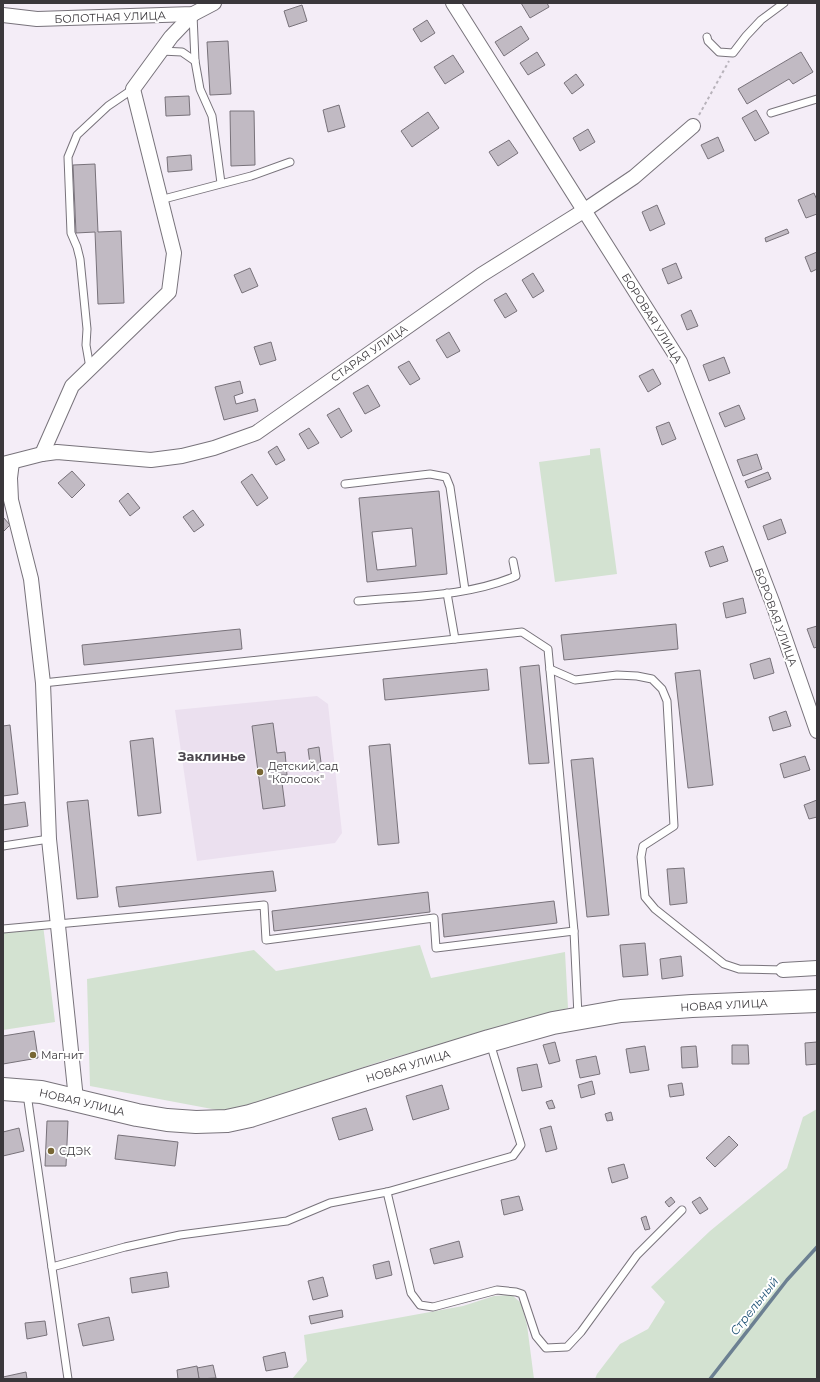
<svg xmlns="http://www.w3.org/2000/svg" width="820" height="1382" viewBox="0 0 820 1382" font-family="Montserrat,sans-serif">
<style>
.built{fill:#ebe0ef}
.green{fill:#d3e2d1}
.lines{fill:none;stroke-linecap:round;stroke-linejoin:round}
.stream{stroke:#6c8092;stroke-width:3.5}
.building{fill:#c1bac3;stroke:#78727a;fill-rule:evenodd}
.lane-casing{stroke:#78737b;stroke-width:9}
.street-casing{stroke:#78737b;stroke-width:16}
.primary-casing{stroke:#78737b;stroke-width:24}
.path{stroke:#b8b3bb;stroke-width:2;stroke-dasharray:3 3;stroke-linecap:butt}
.lane{stroke:#fff;stroke-width:7}
.street{stroke:#fff;stroke-width:14}
.primary{stroke:#fff;stroke-width:22}
.poi-dot{fill:#786634;stroke:#fff;stroke-width:1.5}
.labels{text-anchor:middle;dominant-baseline:central;stroke-width:4;stroke-linejoin:round;paint-order:stroke}
.street-label{font-size:11px;fill:#3a373b;stroke:#fff}
.poi-label{font-size:11px;fill:#3a373b;stroke:#fff;text-anchor:start}
.water-label{font-size:12px;font-style:italic;fill:#26587a;stroke:#fff}
.quarter-label{font-size:13px;font-weight:bold;fill:#4c474e;stroke:#fff}
</style>
<rect width="100%" height="100%" fill="#f4edf7"/>
<polygon class="built" points="317,696 328,704 342,833 335,843 197,861 175,710"/>
<g class="green">
<polygon points="600,448 617,574 555,582 539,462 590,455 590,449"/>
<polygon points="43,925 55,1022 3,1030 3,930"/>
<polygon points="420,945 431,978 565,952 568,1008 385,1060 228,1112 90,1086 87,979 254,950 276,971"/>
<polygon points="817,1109 817,1379 595,1379 597,1374 620,1344 648,1329 665,1302 651,1287 710,1231 787,1168 803,1117"/>
<polygon points="512,1295 521,1303 527,1325 534,1379 292,1379 307,1361 304,1335 463,1306 494,1296"/>
</g>
<g class="lines">
<polyline class="stream" points="710,1379 787,1280 817,1247"/>
</g>
<g class="building">
<polygon points="521,3 547,3 549,7 530,18"/>
<polygon points="302,5 307,21 289,27 284,11"/>
<polygon points="427,20 435,33 421,42 413,29"/>
<polygon points="521,26 529,39 504,56 495,42"/>
<polygon points="228,41 231,94 210,95 207,42"/>
<polygon points="537,52 545,65 528,75 520,63"/>
<polygon points="801,52 813,72 793,84 789,79 747,104 738,89"/>
<polygon points="453,55 464,72 445,84 434,67"/>
<polygon points="576,74 584,85 572,94 564,83"/>
<polygon points="189,96 190,115 166,116 165,97"/>
<polygon points="339,105 345,127 328,132 323,110"/>
<polygon points="756,110 769,133 755,141 742,118"/>
<polygon points="230,111 254,111 255,165 231,166"/>
<polygon points="428,112 439,128 412,147 401,131"/>
<polygon points="588,129 595,142 580,151 573,138"/>
<polygon points="718,137 724,151 708,159 701,145"/>
<polygon points="509,140 518,153 498,166 489,152"/>
<polygon points="191,155 192,170 168,172 167,157"/>
<polygon points="95,164 98,232 121,231 124,303 98,304 95,232 76,233 73,165"/>
<polygon points="814,193 817,200 817,214 806,218 798,200"/>
<polygon points="657,205 665,224 650,231 642,212"/>
<polygon points="787,229 789,233 766,242 765,238"/>
<polygon points="817,252 817,269 811,272 805,257"/>
<polygon points="676,263 682,278 668,284 662,269"/>
<polygon points="250,268 258,286 242,293 234,275"/>
<polygon points="533,273 544,291 533,298 522,280"/>
<polygon points="506,293 517,311 505,318 494,300"/>
<polygon points="691,310 698,326 687,330 681,315"/>
<polygon points="449,332 460,351 447,358 436,340"/>
<polygon points="271,342 276,360 260,365 254,347"/>
<polygon points="724,357 730,373 709,381 703,365"/>
<polygon points="409,361 420,379 410,385 398,367"/>
<polygon points="653,369 661,384 648,392 639,376"/>
<polygon points="240,381 243,393 234,396 236,404 255,399 258,411 224,420 215,387"/>
<polygon points="368,385 380,406 365,414 353,393"/>
<polygon points="739,405 745,419 725,427 719,413"/>
<polygon points="339,408 352,431 341,438 327,415"/>
<polygon points="669,422 676,439 662,445 656,427"/>
<polygon points="309,428 319,443 308,449 299,434"/>
<polygon points="277,446 285,460 276,465 268,452"/>
<polygon points="757,454 762,469 743,476 737,460"/>
<polygon points="72,471 85,485 72,498 58,483"/>
<polygon points="768,472 771,479 748,488 745,481"/>
<polygon points="252,474 268,498 257,506 241,482"/>
<path d="M439,491l8,83 -80,8 -8,-84zM412,528l4,38 -39,4 -5,-38z"/>
<polygon points="128,493 140,508 130,516 119,501"/>
<polygon points="193,510 204,525 194,532 183,517"/>
<polygon points="3,517 10,525 3,532"/>
<polygon points="781,519 786,533 768,540 763,526"/>
<polygon points="723,546 728,561 710,567 705,552"/>
<polygon points="743,598 746,613 726,618 723,603"/>
<polygon points="676,624 678,649 564,660 561,635"/>
<polygon points="817,626 817,647 814,648 807,629"/>
<polygon points="240,629 242,649 84,665 82,645"/>
<polygon points="770,658 774,673 754,679 750,664"/>
<polygon points="539,665 549,763 529,764 520,667"/>
<polygon points="487,669 489,690 385,700 383,679"/>
<polygon points="700,670 713,785 688,788 675,673"/>
<polygon points="786,711 791,726 773,731 769,717"/>
<polygon points="273,723 277,753 285,752 287,775 281,775 285,806 263,809 252,726"/>
<polygon points="10,725 18,794 3,796 3,726"/>
<polygon points="153,738 161,813 138,816 130,741"/>
<polygon points="390,744 399,843 378,845 369,746"/>
<polygon points="319,747 322,770 311,771 308,749"/>
<polygon points="805,756 810,770 784,778 780,764"/>
<polygon points="593,758 609,915 587,917 571,760"/>
<polygon points="88,800 98,897 77,899 67,802"/>
<polygon points="817,800 817,817 809,819 804,805"/>
<polygon points="25,802 28,826 3,830 3,805"/>
<polygon points="684,868 687,903 670,905 667,869"/>
<polygon points="273,871 276,891 119,907 116,887"/>
<polygon points="428,892 430,912 274,931 272,911"/>
<polygon points="554,901 557,923 444,937 442,914"/>
<polygon points="645,943 648,975 623,977 620,945"/>
<polygon points="681,956 683,976 662,979 660,959"/>
<polygon points="34,1031 38,1058 3,1064 3,1036"/>
<polygon points="555,1042 560,1061 549,1064 543,1045"/>
<polygon points="817,1042 817,1064 806,1065 805,1043"/>
<polygon points="732,1045 748,1045 749,1064 732,1064"/>
<polygon points="645,1046 649,1070 630,1073 626,1049"/>
<polygon points="696,1046 698,1067 682,1068 681,1047"/>
<polygon points="596,1056 600,1074 580,1078 576,1060"/>
<polygon points="537,1064 542,1087 522,1091 517,1068"/>
<polygon points="592,1081 595,1094 581,1098 578,1085"/>
<polygon points="682,1083 684,1095 670,1097 668,1085"/>
<polygon points="442,1085 449,1109 413,1120 406,1096"/>
<polygon points="552,1100 555,1108 549,1109 546,1102"/>
<polygon points="366,1108 373,1130 339,1140 332,1118"/>
<polygon points="611,1112 613,1120 607,1121 605,1114"/>
<polygon points="47,1121 68,1121 66,1166 45,1166"/>
<polygon points="551,1126 557,1149 546,1152 540,1129"/>
<polygon points="19,1128 24,1151 3,1156 3,1132"/>
<polygon points="118,1135 178,1142 175,1166 115,1159"/>
<polygon points="729,1136 738,1145 715,1167 706,1158"/>
<polygon points="624,1164 628,1178 612,1183 608,1168"/>
<polygon points="519,1196 523,1210 504,1215 501,1200"/>
<polygon points="671,1197 675,1202 669,1207 665,1202"/>
<polygon points="700,1197 708,1209 700,1214 692,1202"/>
<polygon points="646,1216 650,1229 645,1230 641,1218"/>
<polygon points="459,1241 463,1257 434,1264 430,1249"/>
<polygon points="389,1261 392,1275 376,1279 373,1265"/>
<polygon points="167,1272 169,1287 132,1293 130,1278"/>
<polygon points="323,1277 328,1296 313,1300 308,1281"/>
<polygon points="342,1310 343,1317 311,1324 309,1316"/>
<polygon points="109,1317 114,1340 83,1346 78,1324"/>
<polygon points="45,1321 47,1335 27,1339 25,1323"/>
<polygon points="285,1352 288,1367 266,1371 263,1357"/>
<polygon points="213,1365 216,1378 199,1379 197,1368"/>
<polygon points="197,1366 199,1379 178,1379 177,1370"/>
<polygon points="26,1372 27,1379 4,1379 3,1377"/>
</g>
<g class="lines">
<g class="lane-casing">
<g id="lane">
<polyline points="193,15 195,61 200,89 212,116 221,183"/>
<polyline points="707,37 708,41 719,52 733,53 746,36 761,20 784,3"/>
<polyline points="161,51 182,52 195,61"/>
<polyline points="771,113 817,99"/>
<polyline points="160,200 251,176 290,162"/>
<polyline points="90,368 86,345 87,329 80,259 77,247 71,233 68,157 77,135 108,106 133,89"/>
<polyline points="345,484 430,474 446,477 450,487 465,590"/>
<polyline points="447,593 455,639"/>
<path d="M358,601c52,-5 109,-4 158,-25l-3,-15"/>
<polyline points="550,669 575,680 617,675 637,676 652,679 662,689 667,701 674,826 643,846 641,857 645,897 655,909 724,964 739,969 783,970"/>
<polyline points="43,683 522,632 548,649 574,931 578,1016"/>
<polyline points="3,846 49,839"/>
<polyline points="3,929 264,905 266,940 434,918 436,948 574,931"/>
<polyline points="27,1094 68,1379"/>
<polyline points="387,1192 411,1293 420,1305 433,1307 497,1290 516,1292 522,1294 536,1336 546,1348 567,1347 581,1332 637,1255 682,1210"/>
<polyline points="52,1267 125,1247 180,1235 287,1221 330,1203 387,1192 513,1156 521,1145 490,1043"/>
</g>
</g>
<g class="street-casing">
<g id="street">
<polyline points="453,3 680,362 773,604 817,731"/>
<polyline points="3,15 37,19 193,14 214,3"/>
<polyline points="42,454 72,386 169,292 174,253 133,89 171,37 193,14"/>
<polyline points="12,462 10,478 11,500 31,579 43,683 49,839 76,1099"/>
<polyline points="3,464 42,454 57,452 151,460 182,456 214,448 256,433 481,275 585,210 634,177 693,126"/>
<polyline points="783,970 817,968"/>
</g>
</g>
<g class="primary-casing">
<polyline id="primary" points="3,1089 41,1092 137,1115 167,1120 196,1122 227,1121 250,1116 366,1079 489,1041 553,1023 621,1011 692,1006 817,1001"/>
</g>
<polyline class="path" points="699,115 729,61"/>
<use href="#lane" class="lane"/>
<use href="#street" class="street"/>
<use href="#primary" class="primary"/>
</g>
<g class="poi-dot">
<circle cx="260" cy="772" r="4"/>
<circle cx="33" cy="1055" r="4"/>
<circle cx="51" cy="1151" r="4"/>
</g>
<g class="labels">
<g class="street-label">
<text transform="translate(110 17) rotate(-2)">БОЛОТНАЯ УЛИЦА</text>
<text transform="translate(652 318) rotate(58)">БОРОВАЯ УЛИЦА</text>
<text transform="translate(369 353) rotate(-35)">СТАРАЯ УЛИЦА</text>
<text transform="translate(776 617) rotate(70)">БОРОВАЯ УЛИЦА</text>
<text transform="translate(724 1005) rotate(-3)">НОВАЯ УЛИЦА</text>
<text transform="translate(408 1066) rotate(-17)">НОВАЯ УЛИЦА</text>
<text transform="translate(82 1102) rotate(13)">НОВАЯ УЛИЦА</text>
</g>
<g class="poi-label">
<text x="268" y="766">Детский сад<tspan x="268" dy="13">"Колосок"</tspan></text>
<text x="41" y="1055">Магнит</text>
<text x="59" y="1151">СДЭК</text>
</g>
<g class="water-label">
<text transform="translate(754 1306) rotate(-52)">Стрельный</text>
</g>
<g class="quarter-label">
<text x="212" y="756">Заклинье</text>
</g>
</g>
<rect width="820" height="1382" fill="none" stroke="#3a373b" stroke-width="8"/>
</svg>
